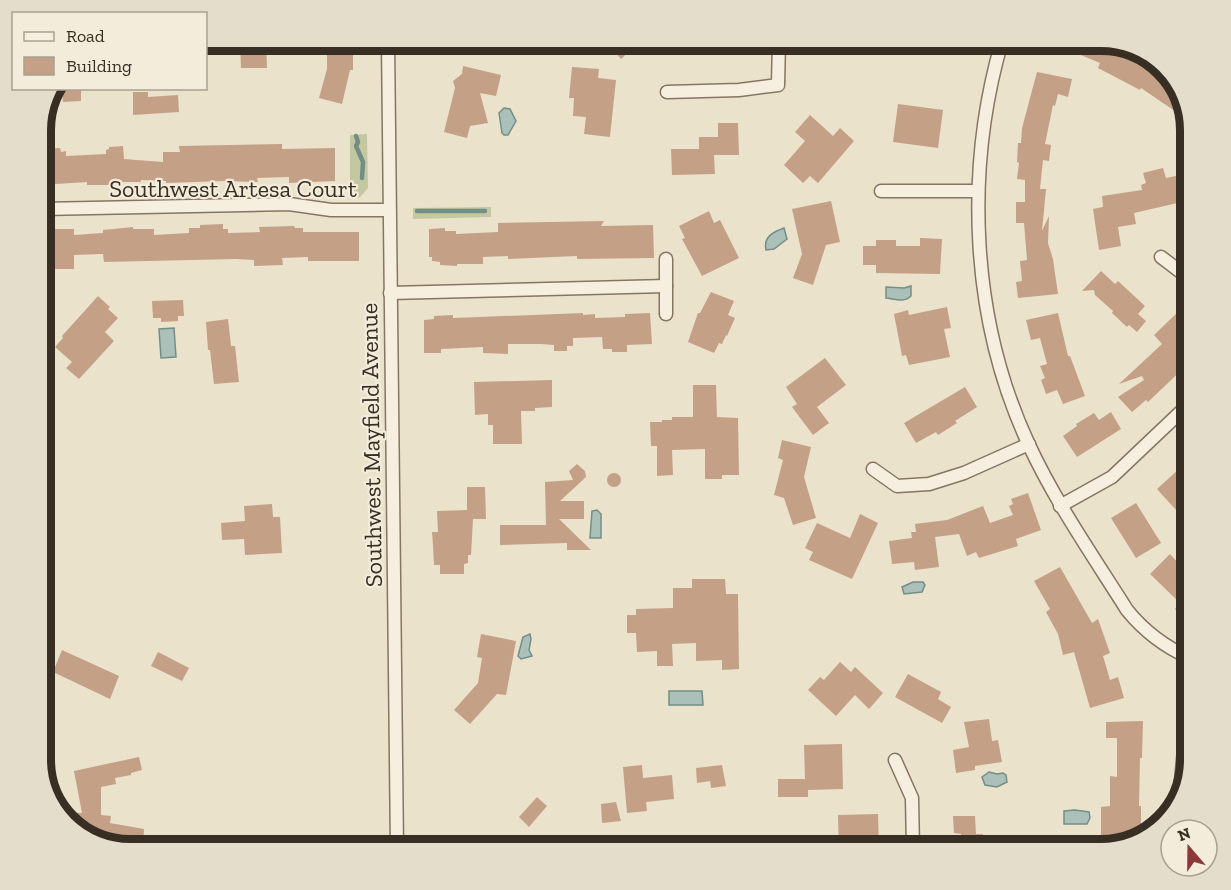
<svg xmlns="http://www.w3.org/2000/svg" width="1231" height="890" viewBox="0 0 1231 890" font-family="'Zilla Slab',serif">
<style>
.green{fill:#c4c8a1}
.water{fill:#acc0ba;stroke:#738e87;stroke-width:1.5}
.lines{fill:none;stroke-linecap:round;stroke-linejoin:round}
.stream{stroke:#738e87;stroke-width:4.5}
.building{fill:#c4a087}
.street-casing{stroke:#867562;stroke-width:15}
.street{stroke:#f6efdf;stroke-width:12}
.labels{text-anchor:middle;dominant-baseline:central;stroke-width:4.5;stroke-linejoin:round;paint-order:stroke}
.street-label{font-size:24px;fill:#392e23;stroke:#f3ecdb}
.rim{fill:none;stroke:#392e23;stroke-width:8}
</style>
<rect width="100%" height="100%" fill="#ebe2cc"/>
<g class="green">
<polygon points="367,134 368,188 359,198 350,198 350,135"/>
<polygon points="491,207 491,217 413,219 413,208"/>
</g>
<g class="water">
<polygon points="504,108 510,109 516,121 508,135 504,135 502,133 499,113"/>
<path d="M784,228l3,11 -13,10 -8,1c-3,-13 7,-18 18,-22z"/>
<path d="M911,286v10c-7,7 -16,3 -25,2v-11l18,1z"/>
<polygon points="174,328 176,357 161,358 159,329"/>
<polygon points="597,510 601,514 601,538 590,538 592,511"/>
<polygon points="913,582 923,582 925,585 922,592 904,594 902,587"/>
<polygon points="530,634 531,639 529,650 532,656 521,659 518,656 523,637"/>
<polygon points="669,691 702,691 703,705 669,705"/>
<polygon points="989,772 997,774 1003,773 1006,775 1007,782 997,787 985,785 982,777"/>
<polygon points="1075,810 1089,812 1090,818 1087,824 1064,824 1064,811"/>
</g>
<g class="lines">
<g class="stream">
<polyline points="356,136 358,142 356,146 363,162 362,178"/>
<polyline points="417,211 485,211"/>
</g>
</g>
<g class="building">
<polygon points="240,40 266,40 267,68 241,68"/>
<polygon points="327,40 350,40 350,50 353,51 353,70 350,70 342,104 319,98 327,69"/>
<polygon points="605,40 642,40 621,59"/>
<polygon points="1045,40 1099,40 1152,67 1151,68 1170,81 1172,80 1181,90 1188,120 1141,88 1140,90 1098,68 1100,63"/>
<polygon points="463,66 501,75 496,96 480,93 488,123 470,126 467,138 444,132 455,88 453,81 462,74"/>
<polygon points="572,67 599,69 598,78 616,80 610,137 584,134 586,117 573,116 574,98 569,98"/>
<polygon points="1037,72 1072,79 1068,97 1058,94 1055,106 1053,105 1045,144 1051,145 1049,161 1043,160 1040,189 1046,189 1042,231 1049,216 1048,243 1053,259 1058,294 1018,298 1016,282 1022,281 1020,261 1027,260 1024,223 1016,223 1016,202 1025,202 1025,180 1017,179 1019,163 1017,162 1018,143 1021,143 1022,128"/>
<polygon points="62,88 81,88 81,101 63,102"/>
<polygon points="133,92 148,92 148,97 178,95 179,112 133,115"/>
<polygon points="898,104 943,110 938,148 893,142"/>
<polygon points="810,115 833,136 840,128 854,141 818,183 810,176 803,183 784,165 805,141 795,132"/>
<polygon points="718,123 738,123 739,155 714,155 715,174 672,175 671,149 699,149 699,137 718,137"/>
<polygon points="282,144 282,149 335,148 335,181 289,183 289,177 257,178 258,182 223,181 166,183 166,181 141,180 141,182 111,182 111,185 87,185 87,182 41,185 41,149 60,148 61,152 66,151 66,156 106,154 106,150 109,149 109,147 123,146 124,159 163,162 163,152 180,152 179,146"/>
<polygon points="1163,168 1166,178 1190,173 1190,196 1181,199 1182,202 1134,213 1136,224 1118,227 1121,246 1099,250 1093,209 1103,207 1102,196 1142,190 1141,185 1146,183 1143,173"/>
<polygon points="831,201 840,242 826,245 813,285 793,278 802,254 792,209"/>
<polygon points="709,211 714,223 720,220 739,258 702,276 682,239 685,238 679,226"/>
<polygon points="604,221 601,226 653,225 654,258 577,259 577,256 508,259 508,256 483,257 483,264 457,264 457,266 440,265 440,262 432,261 432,257 429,257 429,229 445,228 445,231 456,231 456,234 498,232 498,223"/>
<polygon points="223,224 223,229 228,229 228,233 260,232 259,227 294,226 295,228 303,228 303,232 359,232 359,261 308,261 308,257 282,258 283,265 254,266 254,260 236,259 104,262 103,254 74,255 74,269 41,269 41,234 44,234 44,229 74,229 74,235 103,233 103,230 133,227 133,229 154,229 154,235 189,233 189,228 200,228 200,225"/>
<polygon points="920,238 942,239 940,274 876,273 876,265 863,265 863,246 876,246 876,240 896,240 896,246 920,246"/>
<polygon points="1101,271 1115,284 1118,281 1145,306 1138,314 1146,321 1137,332 1129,325 1127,327 1112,313 1113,311 1095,295 1094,290 1082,291"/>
<polygon points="711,292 734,301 728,315 735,318 727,336 726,335 722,344 719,343 714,353 688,342 698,313 700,313"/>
<polygon points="98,296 110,307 108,309 118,318 105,332 114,341 79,379 66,368 72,362 55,347 63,338 62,336"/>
<polygon points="183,300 184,316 178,316 178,321 161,322 161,318 153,318 152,301"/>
<polygon points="947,307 951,328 944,329 950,357 909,365 906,355 902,356 894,314 908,310 909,315"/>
<polygon points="1179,311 1190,321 1190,362 1148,402 1146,400 1132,412 1118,397 1144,380 1142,376 1119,384 1162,344 1154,335"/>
<polygon points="583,313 583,315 595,314 595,318 625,317 625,314 650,313 652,344 627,345 627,352 612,352 612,349 603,349 602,337 573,338 573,346 567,346 567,351 554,351 554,345 541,344 508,344 508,354 483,353 483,347 441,349 441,353 424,353 424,320 434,319 434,316 453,315 453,318"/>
<polygon points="1058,313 1068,356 1070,356 1085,396 1063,404 1057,390 1046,394 1041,380 1045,378 1040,366 1047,364 1040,338 1031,340 1026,320"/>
<polygon points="228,319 231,346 235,346 239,382 214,384 210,350 208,350 206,322"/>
<polygon points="825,358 846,385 817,407 829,423 813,435 792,407 797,404 786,387"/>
<polygon points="552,380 552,407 535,408 535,411 521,411 522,444 493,444 493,425 488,425 488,414 475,415 474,382"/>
<polygon points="693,385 716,385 717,417 738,418 739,475 722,475 722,479 705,479 705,449 672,450 673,475 657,476 657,446 651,446 650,422 662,422 662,420 672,420 672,417 693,417"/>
<polygon points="965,387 977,407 955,421 957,423 938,435 936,432 916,443 904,423"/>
<polygon points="1111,412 1121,429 1077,457 1063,436 1077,426 1076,424 1094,413 1099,420"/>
<polygon points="782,440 811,447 804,477 816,518 793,525 784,498 774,495 783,460 778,458"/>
<polygon points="1190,453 1190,497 1176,510 1157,489 1179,469 1176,466"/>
<polygon points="577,464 585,471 586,477 560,501 584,501 584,519 559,519 591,550 567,550 567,543 500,545 500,525 546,525 545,482 573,480 569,471"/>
<circle cx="614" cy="480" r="7"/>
<polygon points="467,487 485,487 486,519 473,519 471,555 468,555 468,563 464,564 464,574 440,574 440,565 434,565 433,546 432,532 438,532 437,511 467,510"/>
<polygon points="1028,493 1041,530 1016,539 1018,546 979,558 976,552 967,556 959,534 935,537 939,567 915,570 914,562 892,564 889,541 912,538 911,532 916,532 915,524 947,520 983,506 990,523 1013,515 1009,506 1013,504 1011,499"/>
<polygon points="1136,503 1161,543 1136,558 1111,518"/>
<polygon points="272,504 273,517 280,517 282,553 245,555 244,539 222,540 221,523 245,521 244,506"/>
<polygon points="860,514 878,523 852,579 809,560 813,552 805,548 817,523 850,538"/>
<polygon points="1170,554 1190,576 1190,624 1175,609 1180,603 1150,574"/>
<polygon points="1060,567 1092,623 1098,619 1110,653 1103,656 1110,680 1118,677 1124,698 1090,708 1074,652 1063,655 1058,634 1046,612 1050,609 1034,581"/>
<polygon points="692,579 725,579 726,594 738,594 739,669 722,670 722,660 696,661 696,643 672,644 673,666 657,666 657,651 637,652 636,633 627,633 627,615 636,615 636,609 673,608 673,588 692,588"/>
<polygon points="481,634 516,641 506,695 497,694 470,724 454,710 478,683 482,658 477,657"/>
<polygon points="62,650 119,676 110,699 53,672"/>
<polygon points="158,652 189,668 182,681 151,666"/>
<polygon points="840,662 851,672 855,667 883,693 869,709 855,695 836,716 808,690 820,677 824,680"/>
<polygon points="908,674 941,692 938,699 951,707 942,723 895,697"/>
<polygon points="989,719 992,741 998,740 1002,762 975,766 975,770 956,773 953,750 969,747 964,722"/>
<polygon points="1143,721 1142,758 1140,758 1139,806 1141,806 1141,831 1134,831 1135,842 1101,849 1101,807 1110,806 1110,776 1117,777 1117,738 1106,738 1106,722"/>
<polygon points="842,744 843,789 808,790 808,797 778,797 778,779 805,779 804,745"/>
<polygon points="139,757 142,770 131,773 131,775 115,778 116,784 101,787 101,815 111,816 110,823 144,829 143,848 128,846 128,841 97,838 98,835 76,831 59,812 82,813 74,771"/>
<polygon points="642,765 643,778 672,775 674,799 646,802 647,811 627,813 623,767"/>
<polygon points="722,765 726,786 711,788 710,781 697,783 696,768"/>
<polygon points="537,797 547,806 529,827 519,817"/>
<polygon points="616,802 621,821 602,823 601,804"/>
<polygon points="878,814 879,849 839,849 838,815"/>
<polygon points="953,816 975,816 976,834 983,834 984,849 961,849 961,834 954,833"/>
</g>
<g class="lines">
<g class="street-casing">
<g id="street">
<polyline points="388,41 397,849"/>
<path d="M1002,41c-38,131 -31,280 27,404 27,58 64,111 98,165 17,21 38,37 63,48"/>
<polyline points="667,92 739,90 778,85 779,41"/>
<polyline points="881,191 978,191"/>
<polyline points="41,209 289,204 331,210 389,210"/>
<polyline points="1161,257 1190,279"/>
<polyline points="390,293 666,286"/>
<polyline points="666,314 666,259"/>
<polyline points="873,469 897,486 929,484 964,473 1029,444"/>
<polyline points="1060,506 1112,477 1190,403"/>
<polyline points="895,760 912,798 913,849"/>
<polyline points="1180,792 1185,739 1190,718"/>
</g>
</g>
<use href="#street" class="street"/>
</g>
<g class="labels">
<g class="street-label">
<text x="233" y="188">Southwest Artesa Court</text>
<text transform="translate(371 445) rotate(-91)">Southwest Mayfield Avenue</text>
</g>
</g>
<path d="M0 0H1231V890H0ZM130 51H1101A79 79 0 0 1 1180 130V760A79 79 0 0 1 1101 839H130A79 79 0 0 1 51 760V130A79 79 0 0 1 130 51Z" fill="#e4ddcc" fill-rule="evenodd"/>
<path class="rim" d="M130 51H1101A79 79 0 0 1 1180 130V760A79 79 0 0 1 1101 839H130A79 79 0 0 1 51 760V130A79 79 0 0 1 130 51Z"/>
<rect x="12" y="12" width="195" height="78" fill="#f3ecdb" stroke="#a9a091" stroke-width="1.5"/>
<rect x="24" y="32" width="30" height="9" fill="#f6efdf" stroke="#a9a091" stroke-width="1.5"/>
<text x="66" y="42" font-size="18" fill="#392e23">Road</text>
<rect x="24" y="57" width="30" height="18" fill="#c4a087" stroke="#a9a091" stroke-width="1.5"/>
<text x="66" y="72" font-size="18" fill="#392e23">Building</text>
<g transform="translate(1189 848) rotate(340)"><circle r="28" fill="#f3ecdb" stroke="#a9a091" stroke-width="1.5"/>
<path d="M0-4.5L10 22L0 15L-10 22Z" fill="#8f3839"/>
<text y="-9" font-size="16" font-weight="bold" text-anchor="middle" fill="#392e23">N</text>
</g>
</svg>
